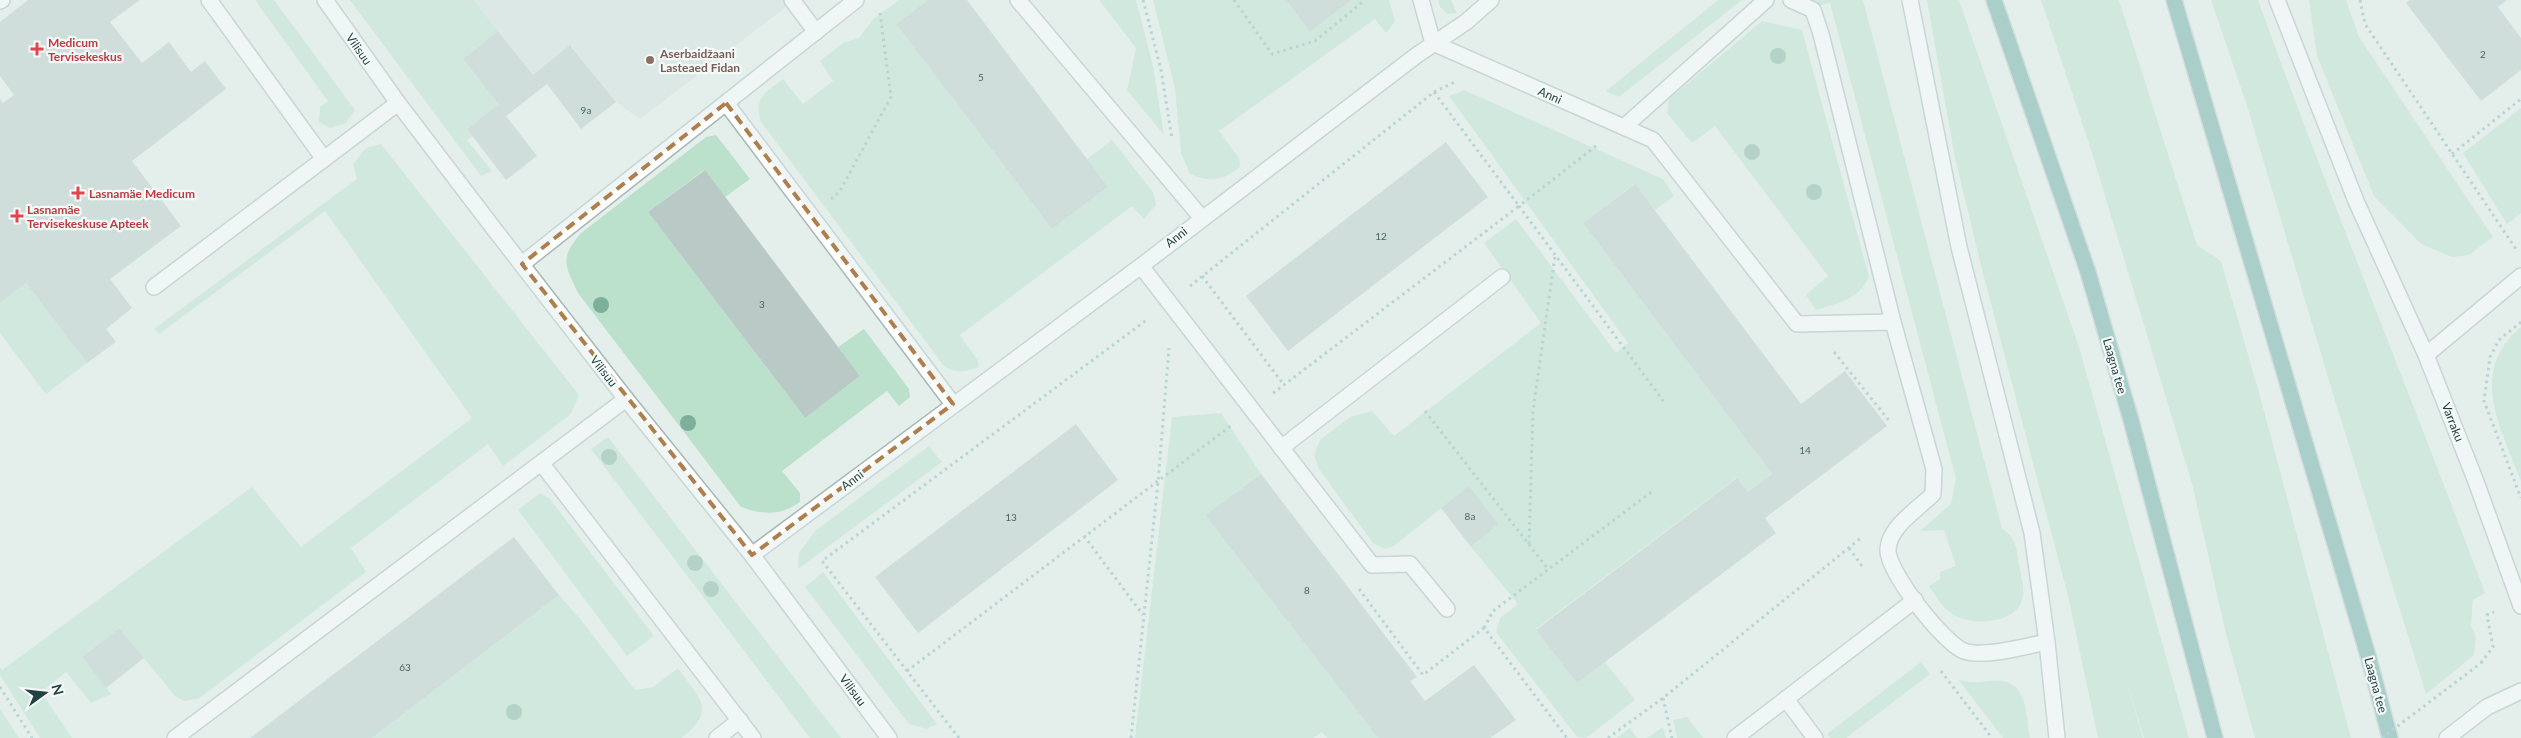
<svg xmlns="http://www.w3.org/2000/svg" width="2521" height="738" viewBox="0 0 2521 738" font-family="Lato,sans-serif">
<style>
.built{fill:#d2dfdc}
.green{fill:#bbe1cd}
.building{fill:#b9cac6}
.lines{fill:none;stroke-linecap:round;stroke-linejoin:round}
.minor-casing{stroke:#a6b8b5;stroke-width:18}
.major-casing{stroke:#c1caca;stroke-width:18}
.path{stroke:#82b5af;stroke-width:3;stroke-dasharray:2.5 4;stroke-linecap:butt}
.minor{stroke:#fff;stroke-width:15}
.major{stroke:#65a8a3;stroke-width:15}
.path-bridge{stroke:#82b5af;stroke-width:3;stroke-dasharray:2.5 4;stroke-linecap:butt}
.tree{fill:#7db09b}
.marked{fill:none;stroke:#b07e4c;stroke-width:4;stroke-dasharray:10 6;stroke-linejoin:round}
.health-dot{fill:#e0444e;stroke:#f5faf9;stroke-width:2}
.education-dot{fill:#8d6e63;stroke:#f5faf9;stroke-width:2}
.labels{text-anchor:middle;dominant-baseline:central;stroke-width:4.5;stroke-linejoin:round;paint-order:stroke}
.number-label{font-size:10px;fill:#476462}
.health-label{font-size:12px;font-weight:bold;fill:#be3a42;stroke:#f5faf9;text-anchor:start}
.street-label{font-size:12px;fill:#214240;stroke:#f5faf9}
.education-label{font-size:12px;font-weight:bold;fill:#785e54;stroke:#f5faf9;text-anchor:start}
</style>
<rect width="100%" height="100%" fill="#e4efec"/>
<polygon class="built" points="474,0 795,0 640,119 616,102 571,45 533,75"/>
<g class="green">
<polygon points="255,0 274,0 355,110 346,123 330,128 319,122 320,107 328,101"/>
<polygon points="350,0 474,0 498,31 463,59 498,104 467,129 472,136 467,140 492,171 481,176"/>
<path d="M899,0h29l-32,24 156,205 56,-42 -21,-28 25,-19 41,52 3,13 -12,14 -12,-13 -172,129 18,26 1,6c-14,5 -23,7 -36,-2l-182,-243c-8,-25 5,-30 22,-43l20,25 30,-23 -13,-20 23,-18 16,-5 14,-19z"/>
<polygon points="1099,0 1136,0 1153,66 1164,135 1127,90 1136,48"/>
<path d="M1153,0h133l24,32 42,-32h37l6,21 -9,12 -11,-14 -156,112 20,27 1,9c-20,15 -28,15 -50,7l-9,-21 -6,-64z"/>
<polygon points="1438,0 1451,0 1457,13 1447,14 1440,7"/>
<polygon points="1718,0 1742,0 1619,97 1606,91"/>
<path d="M1812,0h51l139,528c15,13 14,18 17,36 2,12 7,27 2,39 -11,23 -56,23 -73,8 -7,-6 -13,-17 -19,-25l11,-7v-7l16,-6 -12,-36 -24,1 31,-27 5,-25 -126,-476 -12,3z"/>
<polygon points="1927,0 1959,0 2079,347 2189,738 2144,738 2125,677 2143,738 2098,738 2068,596 1982,270 1955,158"/>
<polygon points="2041,0 2119,0 2197,245 2221,261 2260,396 2351,738 2255,738 2226,634 2192,484 2092,153"/>
<path d="M2211,0h47c72,199 153,395 227,593l-12,7 -2,25 5,13 -2,17 -48,39 -93,-300 -86,-288z"/>
<polygon points="2309,0 2346,0 2359,37 2493,237 2469,255 2452,257 2421,244 2374,196 2317,56"/>
<path d="M1762,21l40,9 67,247c-12,24 -29,25 -53,33l-10,-15 22,-19 -113,-150 -23,17 -25,-30 2,-14z"/>
<polygon points="1464,90 1663,179 1674,196 1655,210 1634,184 1583,223 1772,474 1748,492 1736,478 1536,629 1605,662 1635,700 1586,738 1577,737 1496,632 1500,618 1518,604 1471,547 1499,524 1469,486 1394,546 1385,549 1373,543 1319,469 1314,455 1320,440 1350,417 1372,411 1394,436 1541,323 1484,243 1516,219 1616,353 1628,343 1449,96"/>
<polygon points="2521,108 2521,213 2507,224 2463,153"/>
<path d="M716,135l34,44 -25,18 -21,-27 -56,42 157,206 55,-42 -22,-29 26,-18 45,60 1,8 -11,9 -12,-15 -105,80 18,22v9c-20,14 -36,13 -59,5l-163,-214c-13,-28 -19,-34 3,-60l125,-96z"/>
<polygon points="381,144 579,395 571,414 503,466 488,444 351,548 366,572 198,699 184,701 175,696 119,628 82,657 111,694 91,703 66,672 41,692 72,738 40,738 0,675 0,667 2,670 252,487 301,547 472,418 325,211 159,334 154,329 357,179 353,164 366,148"/>
<polygon points="26,283 87,363 46,394 0,333 0,303"/>
<path d="M2521,327v154c-20,-53 -54,-109 0,-154z"/>
<polygon points="1221,413 1261,474 1205,515 1378,738 1327,738 1322,732 1313,738 1135,738 1172,417"/>
<polygon points="608,437 841,738 810,738 591,449"/>
<polygon points="929,446 942,462 798,569 799,553 815,531"/>
<polygon points="540,493 550,499 654,636 627,656 518,510"/>
<polygon points="823,572 937,724 926,729 909,724 805,587"/>
<path d="M559,595l23,26 53,69 18,-3 25,-19c21,30 40,42 3,70h-309z"/>
<polygon points="1921,662 1930,674 1846,738 1830,738 1827,734"/>
<path d="M1958,679c11,5 20,3 31,2 39,-5 36,28 41,57h-27z"/>
<polygon points="0,709 19,738 0,738"/>
<polygon points="1687,717 1703,738 1677,738 1673,720"/>
<polygon points="1663,727 1666,738 1647,738"/>
<polygon points="1630,728 1637,738 1616,738"/>
</g>
<g class="building">
<polygon points="28,0 140,0 110,22 142,63 169,42 191,72 205,61 226,89 132,161 181,226 110,279 132,308 106,329 116,342 87,363 26,283 0,303 0,99 3,103 14,95 0,76 0,22"/>
<polygon points="928,0 967,0 1108,187 1052,229 896,24"/>
<polygon points="1286,0 1352,0 1310,32"/>
<polygon points="2410,0 2507,0 2498,7 2521,38 2521,70 2481,101 2406,3"/>
<polygon points="498,31 533,75 570,45 616,102 581,129 547,84 506,116 537,156 506,180 467,129 498,104 463,59"/>
<polygon points="1446,142 1488,197 1288,351 1246,296"/>
<polygon points="705,170 860,376 805,418 648,212"/>
<polygon points="1635,184 1801,404 1845,371 1887,426 1765,518 1776,533 1577,683 1536,630 1737,478 1748,492 1772,474 1583,223"/>
<polygon points="1076,424 1118,480 918,633 875,577"/>
<polygon points="1261,474 1417,677 1410,681 1425,701 1474,665 1516,720 1490,738 1378,738 1205,515"/>
<polygon points="1469,486 1499,524 1471,547 1441,508"/>
<polygon points="514,537 559,595 372,738 250,738"/>
<polygon points="119,628 144,658 106,688 82,657"/>
</g>
<g class="lines">
<g class="minor-casing">
<g id="minor">
<polyline points="209,0 324,159 398,103"/>
<polyline points="325,0 398,103 491,225 626,399 752,555 889,738"/>
<polyline points="792,0 816,32"/>
<polyline points="1018,0 1201,217"/>
<polyline points="1421,0 1433,43"/>
<polyline points="1791,0 1813,10 1821,34 1893,322"/>
<polyline points="1910,0 1959,247 2032,533 2047,642 2057,738"/>
<polyline points="2277,0 2356,201 2426,355 2475,479 2521,606"/>
<polyline points="0,1 2,0"/>
<path d="M1433,43l220,97 144,184 96,-2 41,147 -1,25c-15,15 -44,33 -45,55 -2,21 56,95 76,102 20,7 62,-5 83,-9"/>
<polyline points="726,103 953,404"/>
<polyline points="1624,127 1766,0"/>
<polyline points="522,264 856,0"/>
<polyline points="1141,266 1372,565 1410,564 1447,609"/>
<polyline points="154,287 324,159"/>
<polyline points="2426,355 2521,276"/>
<polyline points="1281,448 1502,277"/>
<polyline points="542,464 753,738"/>
<polyline points="752,555 1141,266 1417,55 1466,22 1491,0"/>
<polyline points="1786,699 1815,738"/>
<polyline points="175,738 626,399"/>
<polyline points="717,738 740,720"/>
<polyline points="1735,738 1915,600"/>
<polyline points="2447,738 2487,707 2521,691"/>
</g>
</g>
<g class="major-casing">
<g id="major">
<polyline points="1994,0 2088,272 2131,420 2215,738"/>
<polyline points="2174,0 2369,659 2390,738"/>
</g>
</g>
<g class="path">
<polyline points="1143,0 1161,70 1172,139"/>
<polyline points="1234,0 1272,54 1315,41 1365,0"/>
<polyline points="2360,0 2365,24 2516,249"/>
<polyline points="1434,92 1455,82"/>
<polyline points="1596,146 1519,206 1664,402"/>
<polyline points="2452,154 2521,99"/>
<polyline points="831,199 840,191 891,97 880,13"/>
<polyline points="1202,276 1284,385"/>
<polyline points="1190,286 1434,92 1519,206 1272,394"/>
<polyline points="2521,322 2499,340 2490,357 2484,401 2521,498"/>
<polyline points="1834,352 1891,423"/>
<polyline points="1425,411 1548,569"/>
<polyline points="1084,536 1143,615"/>
<polyline points="1529,544 1533,410 1555,256"/>
<polyline points="1849,548 1862,566"/>
<polyline points="1359,589 1423,675 1484,628 1567,738"/>
<polyline points="1484,628 1493,611 1654,490"/>
<polyline points="2481,663 2493,647 2487,615 2494,612"/>
<polyline points="907,671 1232,425"/>
<polyline points="1941,671 1992,738"/>
<polyline points="0,687 32,738"/>
<polyline points="1663,698 1672,738"/>
<polyline points="959,738 822,561 1148,319"/>
<polyline points="1131,738 1158,482 1169,348"/>
<polyline points="1608,738 1663,698 1861,538"/>
</g>
<use href="#minor" class="minor"/>
<use href="#major" class="major"/>
<polyline class="path-bridge" points="2382,738 2481,663"/>
</g>
<g class="tree">
<circle cx="1778" cy="56" r="8"/>
<circle cx="1752" cy="152" r="8"/>
<circle cx="1814" cy="192" r="8"/>
<circle cx="601" cy="305" r="8"/>
<circle cx="688" cy="423" r="8"/>
<circle cx="609" cy="457" r="8"/>
<circle cx="695" cy="563" r="8"/>
<circle cx="711" cy="589" r="8"/>
<circle cx="514" cy="712" r="8"/>
</g>
<path d="M0 0H2521V738H0ZM726,103l227,301 -201,151 -230,-291z" fill="#e4efec" fill-opacity=".55" fill-rule="evenodd"/>
<path class="marked" d="M726,103l227,301 -201,151 -230,-291z"/>
<g class="health-dot">
<path d="M34.5 41.5h5v5h5v5h-5v5h-5v-5h-5v-5h5z"/>
<path d="M75.5 185.5h5v5h5v5h-5v5h-5v-5h-5v-5h5z"/>
<path d="M14.5 208.5h5v5h5v5h-5v5h-5v-5h-5v-5h5z"/>
</g>
<circle class="education-dot" cx="650" cy="60" r="5"/>
<g class="labels">
<g class="number-label">
<text x="2483" y="54">2</text>
<text x="981" y="77">5</text>
<text x="586" y="110">9a</text>
<text x="1381" y="236">12</text>
<text x="762" y="304">3</text>
<text x="1805" y="450">14</text>
<text x="1470" y="516">8a</text>
<text x="1011" y="517">13</text>
<text x="1307" y="590">8</text>
<text x="405" y="667">63</text>
</g>
<g class="health-label">
<text x="48" y="42">Medicum<tspan x="48" dy="14">Tervisekeskus</tspan></text>
<text x="89" y="193">Lasnamäe Medicum</text>
<text x="27" y="209">Lasnamäe<tspan x="27" dy="14">Tervisekeskuse Apteek</tspan></text>
</g>
<g class="street-label">
<text transform="translate(359 49) rotate(55)">Vilisuu</text>
<text transform="translate(1550 95) rotate(24)">Anni</text>
<text transform="translate(1176 237) rotate(-38)">Anni</text>
<text transform="translate(2115 366) rotate(74)">Laagna tee</text>
<text transform="translate(604 371) rotate(52)">Vilisuu</text>
<text transform="translate(2453 422) rotate(69)">Varraku</text>
<text transform="translate(852 480) rotate(-37)">Anni</text>
<text transform="translate(2376 685) rotate(75)">Laagna tee</text>
<text transform="translate(853 690) rotate(53)">Vilisuu</text>
</g>
<g class="education-label">
<text x="660" y="53">Aserbaidžaani<tspan x="660" dy="14">Lasteaed Fidan</tspan></text>
</g>
</g>
<g transform="translate(45 693) rotate(75)" stroke="#f5faf9" stroke-width="4" paint-order="stroke">
<path d="M0-4L9 19L0 12L-9 19Z" fill="#214240"/>
<text y="-8" font-size="14" font-weight="bold" text-anchor="middle" fill="#214240">N</text>
</g>
</svg>
